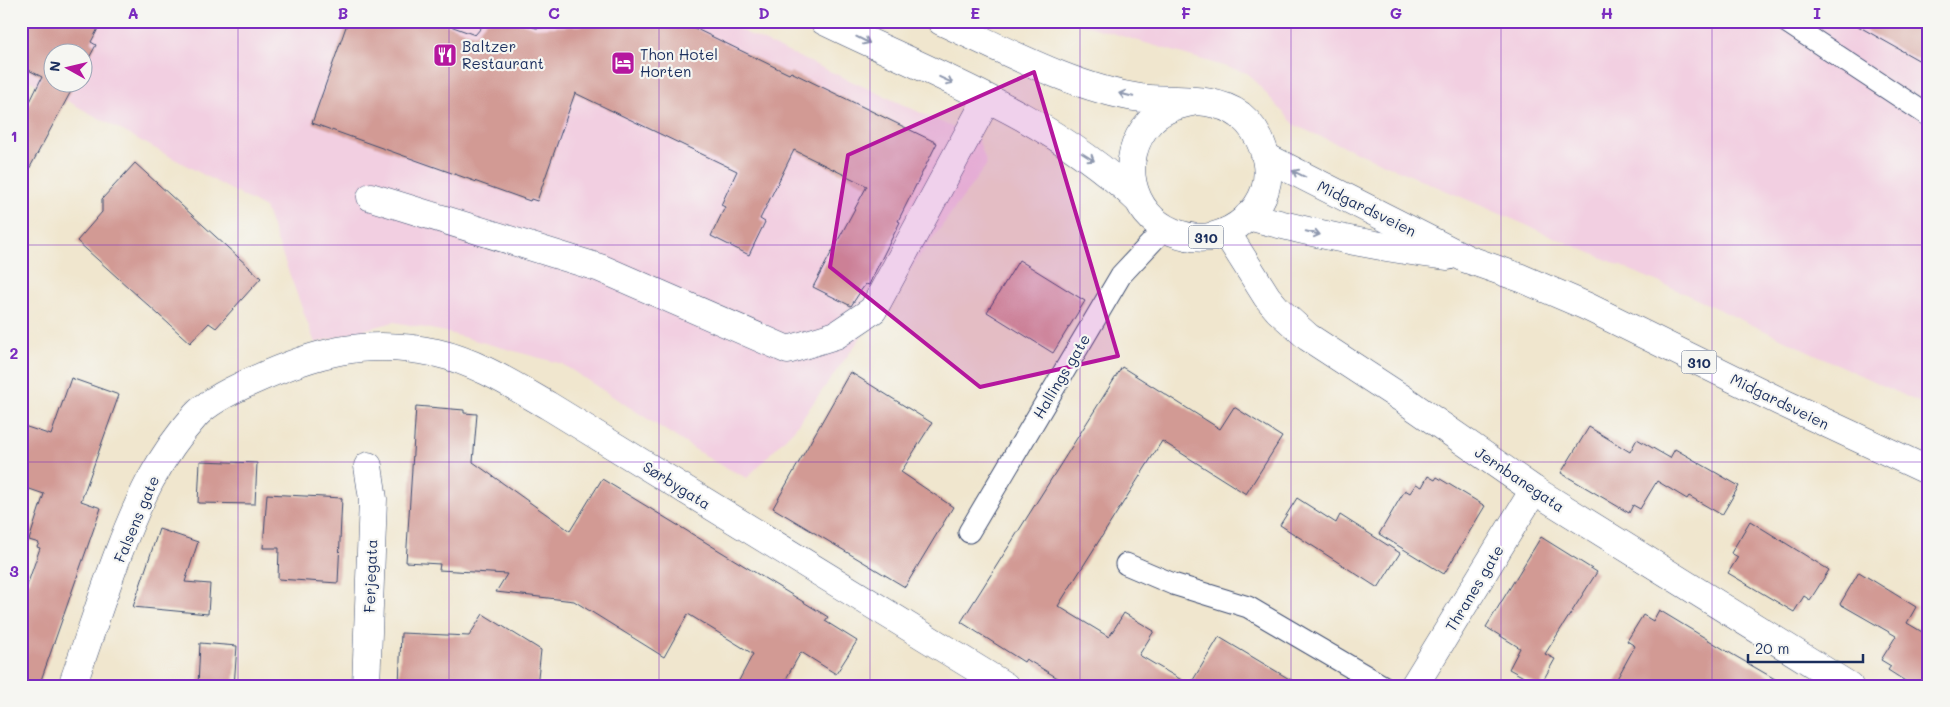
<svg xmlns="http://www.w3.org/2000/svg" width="1950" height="707" viewBox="0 0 1950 707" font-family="Mali,sans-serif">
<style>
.built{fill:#f2cfe1;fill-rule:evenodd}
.building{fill:#d29a94}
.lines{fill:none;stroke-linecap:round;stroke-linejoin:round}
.lane-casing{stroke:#3b4a6f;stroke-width:23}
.street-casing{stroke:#3b4a6f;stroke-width:29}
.secondary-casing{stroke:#3b4a6f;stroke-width:29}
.primary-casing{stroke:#3b4a6f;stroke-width:29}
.lane{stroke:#fff;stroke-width:21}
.street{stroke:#fff;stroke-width:28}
.secondary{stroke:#fff;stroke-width:28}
.primary{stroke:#fff;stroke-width:28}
.oneway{stroke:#8d97ae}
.marked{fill:#b5179e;fill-opacity:0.2;stroke:#b5179e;stroke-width:4;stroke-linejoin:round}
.grid{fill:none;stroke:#7b2cbf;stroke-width:1;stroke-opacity:0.55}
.labels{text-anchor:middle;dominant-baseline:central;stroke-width:4.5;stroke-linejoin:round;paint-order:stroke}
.shield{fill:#f6f6f2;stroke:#5d6b8a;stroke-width:1}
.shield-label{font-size:14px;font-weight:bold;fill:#1b2f5e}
.poi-label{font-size:15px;fill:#1b2f5e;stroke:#f6f6f2;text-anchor:start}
.street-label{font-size:15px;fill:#1b2f5e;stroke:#f6f6f2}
.neatline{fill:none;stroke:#7b2cbf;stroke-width:2}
.grid-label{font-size:16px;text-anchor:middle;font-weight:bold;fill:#7b2cbf}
</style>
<rect width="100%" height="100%" fill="#f6f6f2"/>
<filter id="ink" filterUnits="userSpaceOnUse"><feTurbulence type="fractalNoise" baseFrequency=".02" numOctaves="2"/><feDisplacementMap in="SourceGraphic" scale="10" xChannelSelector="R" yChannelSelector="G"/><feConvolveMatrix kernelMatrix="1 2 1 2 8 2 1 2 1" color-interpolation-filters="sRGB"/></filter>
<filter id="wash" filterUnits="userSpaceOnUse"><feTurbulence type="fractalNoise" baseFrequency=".0096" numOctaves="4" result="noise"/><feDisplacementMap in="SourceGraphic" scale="20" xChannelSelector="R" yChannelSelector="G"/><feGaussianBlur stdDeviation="1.12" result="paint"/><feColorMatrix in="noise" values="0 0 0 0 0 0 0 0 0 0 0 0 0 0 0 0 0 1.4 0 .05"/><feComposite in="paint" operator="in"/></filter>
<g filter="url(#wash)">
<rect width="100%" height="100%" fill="#f0e6ce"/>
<g class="built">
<path d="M21,21h699l258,118 9,25 -192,264 -48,50 -34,-17 -151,-97 -121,-33 -47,-9 -79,21 -50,-135 -244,-132zM52,52h30v30h-30z"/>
<polygon points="1071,21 1929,21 1929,407 1679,291 1296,126 1247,73"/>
</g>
<g id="blocks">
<g class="building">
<polygon points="21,21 102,21 91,42 96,45 82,71 82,52 52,52 52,82 76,82 21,184 21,120 42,77 21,66"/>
<polygon points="348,21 437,21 475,35 487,21 515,21 536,28 593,25 592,21 625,21 625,23 680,21 789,74 791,72 937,143 898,221 900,222 872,278 869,285 866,284 862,289 851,306 813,287 867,186 794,150 760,219 765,222 749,255 711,236 725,207 721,205 737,171 575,93 537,201 531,199 530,201 312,123"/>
<polygon points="1849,21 1929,21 1929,66"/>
<polygon points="135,163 261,278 216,328 209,323 190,343 77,241 102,212 102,199"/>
<polygon points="1019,260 1085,301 1053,353 987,312"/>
<polygon points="1122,367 1220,429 1234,407 1282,437 1246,494 1162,441 1058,606 1109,637 1124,613 1154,631 1139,655 1190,685 1219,637 1301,686 1071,686 1026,659 1024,662 961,622"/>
<polygon points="850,372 932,423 901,472 953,507 905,587 773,508"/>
<polygon points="71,378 119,395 81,501 101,508 39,686 21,686 21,603 40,548 37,547 39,543 29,540 44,494 21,486 21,425 51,435"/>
<polygon points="416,406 464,410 464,413 477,414 473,462 570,531 602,479 828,617 825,621 857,641 836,674 801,652 782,686 736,686 753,654 688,614 664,657 574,601 496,592 507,574 439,570 440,564 406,562"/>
<polygon points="1589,427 1630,452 1637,439 1670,458 1675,449 1739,486 1722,515 1689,496 1687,499 1657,481 1640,509 1633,505 1629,513 1561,473"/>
<polygon points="200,461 257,463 255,504 198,503"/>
<polygon points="1428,476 1435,480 1437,477 1485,506 1444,574 1379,534 1405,490 1410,493 1416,484 1422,487"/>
<polygon points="267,494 342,498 338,583 278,579 279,548 263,548"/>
<polygon points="1297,498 1336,523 1340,515 1400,553 1378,588 1280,525"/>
<polygon points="1750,521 1829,570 1810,600 1804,596 1794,612 1728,573 1738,557 1731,553"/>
<polygon points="159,529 198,542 185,582 210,584 208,614 133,607"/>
<polygon points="1541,537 1597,572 1545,654 1555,659 1540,686 1509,669 1520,648 1486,627"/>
<polygon points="1859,572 1916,607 1907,623 1929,636 1929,686 1913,686 1888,670 1891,666 1881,660 1896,636 1840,604"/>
<polygon points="1659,610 1730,653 1787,686 1613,686 1635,646 1627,641 1643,615 1653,621"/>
<polygon points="483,614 541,650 537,686 399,686 401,633 469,636"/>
<polygon points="200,643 237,646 234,686 198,686"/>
</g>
</g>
</g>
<g filter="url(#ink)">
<use href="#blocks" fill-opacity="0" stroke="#3b4a6f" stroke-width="1"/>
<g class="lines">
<g class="lane-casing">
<g id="lane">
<polyline points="1785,21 1929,116"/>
<polyline points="969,532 1121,275 1164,229"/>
<polyline points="1126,564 1173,584 1248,607 1383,686"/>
</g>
</g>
<g class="street-casing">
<g id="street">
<polyline points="371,197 600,268 788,350 836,335 873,310 987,99"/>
<path d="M72,686c24,-66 46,-144 78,-205 12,-22 29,-47 46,-66 13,-14 36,-25 54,-33 65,-30 115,-44 187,-29 40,9 77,33 112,53l456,280"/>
<polyline points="366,686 373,499 368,466"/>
<polyline points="1414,686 1534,490"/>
</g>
</g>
<g class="secondary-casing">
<polyline id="secondary" points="1226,232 1267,297 1278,310 1308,337 1403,399 1534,490 1849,686"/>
</g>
<g class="primary-casing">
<g id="primary">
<path d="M824,21c107,52 226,95 313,178"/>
<path d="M941,21c61,28 134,68 200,77 32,4 72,-3 99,17 21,17 33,49 25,75 -8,23 -28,40 -51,46 -14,4 -28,1 -41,-4 -43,-17 -56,-74 -24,-109 11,-13 26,-18 43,-21"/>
<polyline points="1266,157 1467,259 1521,278 1586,306 1779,401 1929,471"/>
<path d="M1248,216c67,18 132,32 200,40"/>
</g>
</g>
<use href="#lane" class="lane"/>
<use href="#street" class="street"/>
<use href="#secondary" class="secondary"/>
<use href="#primary" class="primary"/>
</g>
<defs><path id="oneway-shaft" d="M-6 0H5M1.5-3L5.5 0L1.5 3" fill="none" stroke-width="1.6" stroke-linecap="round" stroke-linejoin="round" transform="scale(1.25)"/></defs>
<g class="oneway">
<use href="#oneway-shaft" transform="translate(863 40) rotate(26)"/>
<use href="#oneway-shaft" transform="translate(946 80) rotate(25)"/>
<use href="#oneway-shaft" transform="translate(1126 95) rotate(-166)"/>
<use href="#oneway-shaft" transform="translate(1088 157) rotate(32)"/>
<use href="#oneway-shaft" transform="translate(1299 174) rotate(-153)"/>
<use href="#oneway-shaft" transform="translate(1313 233) rotate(14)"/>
</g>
</g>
<path class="marked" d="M1034,72l84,284 -138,31 -150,-120 18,-112z"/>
<path class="grid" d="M238,21v665M449,21v665M659,21v665M870,21v665M1080,21v665M1291,21v665M1501,21v665M1712,21v665M21,245h1908M21,462h1908"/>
<defs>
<g id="restaurant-square" transform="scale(1.25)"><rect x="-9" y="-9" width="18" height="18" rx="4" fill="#b5179e" stroke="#f6f6f2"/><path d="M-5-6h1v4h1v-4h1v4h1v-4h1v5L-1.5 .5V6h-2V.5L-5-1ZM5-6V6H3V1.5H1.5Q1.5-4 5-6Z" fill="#fff"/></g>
<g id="hotel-square" transform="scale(1.25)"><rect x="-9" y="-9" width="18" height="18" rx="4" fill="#b5179e" stroke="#f6f6f2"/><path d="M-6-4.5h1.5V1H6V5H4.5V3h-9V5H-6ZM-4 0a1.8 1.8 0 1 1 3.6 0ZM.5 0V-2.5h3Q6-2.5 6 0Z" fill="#fff"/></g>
</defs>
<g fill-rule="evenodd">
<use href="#restaurant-square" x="445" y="55"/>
<use href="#hotel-square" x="623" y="63"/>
</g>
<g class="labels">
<g class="shield">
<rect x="1188.5" y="225.5" width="35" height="23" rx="4"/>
<rect x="1681.5" y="350.5" width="35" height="23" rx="4"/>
</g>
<g class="shield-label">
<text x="1206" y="237">310</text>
<text x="1699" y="362">310</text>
</g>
<g class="poi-label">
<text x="462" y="46">Baltzer<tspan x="462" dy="17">Restaurant</tspan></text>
<text x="640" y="54">Thon Hotel<tspan x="640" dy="17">Horten</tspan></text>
</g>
<g class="street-label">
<text transform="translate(1367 208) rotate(26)">Midgardsveien</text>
<text transform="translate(1061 376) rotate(-59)">Hallings gate</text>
<text transform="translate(1780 401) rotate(26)">Midgardsveien</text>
<text transform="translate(1520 479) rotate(34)">Jernbanegata</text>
<text transform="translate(677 485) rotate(32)">Sørbygata</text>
<text transform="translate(136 519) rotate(-67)">Falsens gate</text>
<text transform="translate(370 576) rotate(-88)">Ferjegata</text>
<text transform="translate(1474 588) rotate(-59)">Thranes gate</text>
</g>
</g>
<rect width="1950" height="707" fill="none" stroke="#f6f6f2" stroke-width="55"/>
<g transform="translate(68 68) rotate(278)"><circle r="24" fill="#f6f6f2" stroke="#9ea6b7"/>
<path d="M0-4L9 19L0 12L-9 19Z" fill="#b5179e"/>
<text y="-8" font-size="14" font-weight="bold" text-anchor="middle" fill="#1b2f5e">N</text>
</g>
<path d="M1748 654v8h115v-8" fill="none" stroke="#1b2f5e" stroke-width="2.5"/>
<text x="1755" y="654" font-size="15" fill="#1b2f5e" stroke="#f6f6f2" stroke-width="4" paint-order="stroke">20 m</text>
<rect x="28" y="28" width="1894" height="652" class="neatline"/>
<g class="grid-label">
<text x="133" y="19">A</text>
<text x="343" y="19">B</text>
<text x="554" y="19">C</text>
<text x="764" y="19">D</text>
<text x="975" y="19">E</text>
<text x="1186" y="19">F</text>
<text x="1396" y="19">G</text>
<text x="1607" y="19">H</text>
<text x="1817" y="19">I</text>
<text x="14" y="142">1</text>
<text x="14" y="359">2</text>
<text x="14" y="577">3</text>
</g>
</svg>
